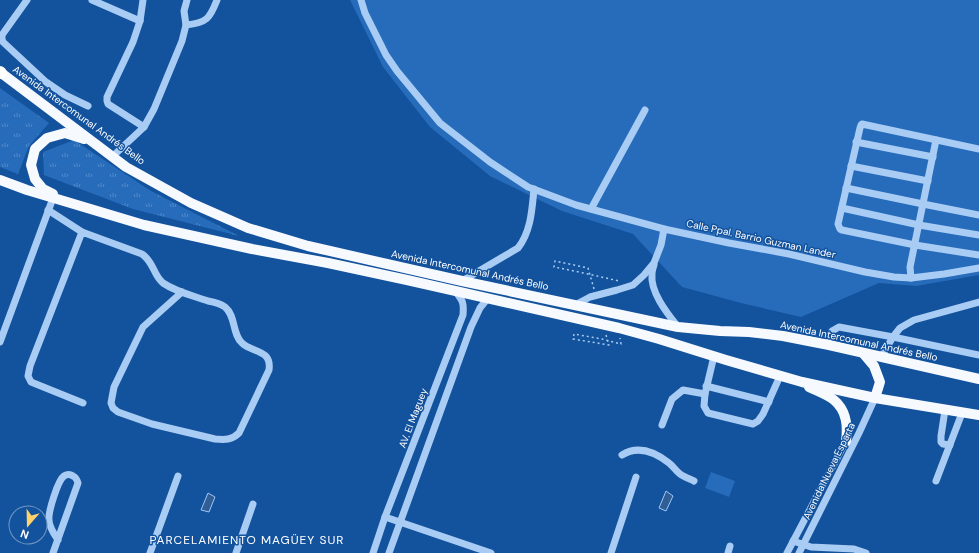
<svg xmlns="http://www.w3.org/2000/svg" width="979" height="553" viewBox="0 0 979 553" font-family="'DM Sans',sans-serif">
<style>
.grass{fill:#266cbb}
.park{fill:url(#park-tufts)}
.water{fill:#315f95;stroke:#9cc8f7}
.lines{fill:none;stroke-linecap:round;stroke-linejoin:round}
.path{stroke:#a9ccf4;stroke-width:1.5;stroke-dasharray:2 3;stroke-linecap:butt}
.minor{stroke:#a9ccf4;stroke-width:7}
.major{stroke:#f6faff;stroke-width:10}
.highway{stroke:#fff;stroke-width:12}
.labels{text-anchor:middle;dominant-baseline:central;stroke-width:3;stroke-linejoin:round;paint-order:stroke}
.street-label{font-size:10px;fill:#fff;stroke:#13529d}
.quarter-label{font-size:12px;letter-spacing:1px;fill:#fff;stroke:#13529d}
</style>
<defs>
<pattern id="park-tufts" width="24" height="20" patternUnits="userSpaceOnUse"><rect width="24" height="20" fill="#266cbb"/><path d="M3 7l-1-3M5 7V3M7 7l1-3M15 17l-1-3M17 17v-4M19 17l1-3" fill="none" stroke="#5189c9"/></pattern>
</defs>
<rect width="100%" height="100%" fill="#13529d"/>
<g class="grass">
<polygon points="350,0 979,0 979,275 916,286 879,283 801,317 741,303 682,287 633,234 562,211 490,176 430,127 383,67"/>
<polygon points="711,472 735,481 729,497 705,488"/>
</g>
<g class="park">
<polygon points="0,88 49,123 29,146 18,174 0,167"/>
<polygon points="74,140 151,191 239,236 133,209 44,175 43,152"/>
</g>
<g class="water">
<polygon points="666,491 673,496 666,511 659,508"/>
<polygon points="208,493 215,497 209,512 201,510"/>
</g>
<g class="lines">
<g class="path">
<path d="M594,289l-6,-21 -33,-7 -1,6c21,4 43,9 65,14"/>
<polyline points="606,335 609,345 573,339 574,334 602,339 621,344 620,338"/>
</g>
<g class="minor">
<polyline points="27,0 2,35 2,39 3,42 46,82 65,95 88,106"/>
<polyline points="92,0 140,21"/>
<polyline points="143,0 140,21 133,42 107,97 107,101 108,104 144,127"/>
<polyline points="361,0 365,13 386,55 397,71 440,123 490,162 528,187 576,205 664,229 729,243 789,254 865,272 894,277 911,278 944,274 979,268"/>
<path d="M186,25c21,-2 24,-7 31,-25"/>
<polyline points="856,142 933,157"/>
<polyline points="979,149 862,124 861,125 860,128 838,224 840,229 842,230 915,245 979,255"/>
<polyline points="113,156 144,127 154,109 182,41 186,25 184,11 187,0"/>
<polyline points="851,166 928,181"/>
<polyline points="846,188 923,204 979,215"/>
<polyline points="842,208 919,225 979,235"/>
<polyline points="591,209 645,110"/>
<polyline points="48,210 82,232"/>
<path d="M654,265c-1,3 -2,6 -2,9 -2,18 15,39 26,53"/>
<polyline points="911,278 910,267 936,140"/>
<path d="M462,281l56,-33c13,-16 14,-39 16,-59"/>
<polyline points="575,305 590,297 617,290 633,285 644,275 654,263 661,245 664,229"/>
<polyline points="0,342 53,198"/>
<polyline points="829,345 832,331 839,327 893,337 979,355"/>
<polyline points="714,356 705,394 704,406 708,413 753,424 758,421 763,414 780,376"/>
<polyline points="881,357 893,337 900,328 914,320 979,302"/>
<polyline points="706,386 769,402"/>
<path d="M83,403l-52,-21 -3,-6 2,-10 52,-134 60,22c12,8 11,21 21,29 13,9 31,13 45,18 6,1 13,3 17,6 11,9 7,27 17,36 10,10 30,6 27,27l-30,63c-7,7 -14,7 -24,6l-63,-15 -34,-12 -5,-4 -2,-5 3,-16 29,-60 39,-35"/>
<polyline points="945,410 941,436 941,442 943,444 950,445"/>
<polyline points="662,425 672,399 683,390 705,394"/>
<path d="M622,455c16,-10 33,-3 47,8 4,3 7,8 11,11 4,3 10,5 14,7"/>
<polyline points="936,481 962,413"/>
<polyline points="385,517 491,553"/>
<polyline points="793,541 811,547 854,549 866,553"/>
<path d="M53,553l25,-70c-1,-3 -2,-6 -5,-7 -3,-2 -6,-2 -9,0 -6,4 -16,36 -15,44 0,7 5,14 9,20"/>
<polyline points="150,553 178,476"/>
<polyline points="236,553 253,504"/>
<path d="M373,553l12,-36 78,-202c1,-12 0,-14 -7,-23"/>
<polyline points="389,553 471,327 480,308 488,298"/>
<polyline points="611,553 636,477"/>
<polyline points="728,553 730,546"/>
<polyline points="787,553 846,441 849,443"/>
<polyline points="799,553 859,433 875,398"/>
</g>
<g class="major">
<polyline points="0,72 126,167 191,203 248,228 308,246 462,281 678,327 720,331 749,332 783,336 829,345 979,379"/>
<polyline points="0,180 27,190 144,225 252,249 328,263 407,280 619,328 659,339 726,360 802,382 875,398 979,415"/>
<polyline points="53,194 43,189 35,179 31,165 35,149 47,138 65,133 84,139"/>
<polyline points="863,353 874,366 880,382 875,398"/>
<path d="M809,387c8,4 19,8 25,13 13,11 14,26 12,41"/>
</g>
<polyline class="highway" points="0,72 1,73"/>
</g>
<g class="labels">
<g class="street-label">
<text transform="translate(79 115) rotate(36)">Avenida Intercomunal Andrés Bello</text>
<text transform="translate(761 239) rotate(12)">Calle Ppal. Barrio Guzman Lander</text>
<text transform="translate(470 270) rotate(12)">Avenida Intercomunal Andrés Bello</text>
<text transform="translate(859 341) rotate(12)">Avenida Intercomunal Andrés Bello</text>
<text transform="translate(413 418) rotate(-69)">AV. El Maguey</text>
<text transform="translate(829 471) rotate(-64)">Avenida Nueva Esparta</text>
</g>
<g class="quarter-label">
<text x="247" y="540">PARCELAMIENTO MAGÜEY SUR</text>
</g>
</g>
<g transform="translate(28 525) rotate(200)"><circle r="19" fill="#13529d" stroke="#7197c4"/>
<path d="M0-3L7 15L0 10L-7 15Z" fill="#ffd26c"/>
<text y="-6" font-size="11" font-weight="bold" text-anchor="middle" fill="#ffffff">N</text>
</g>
</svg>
